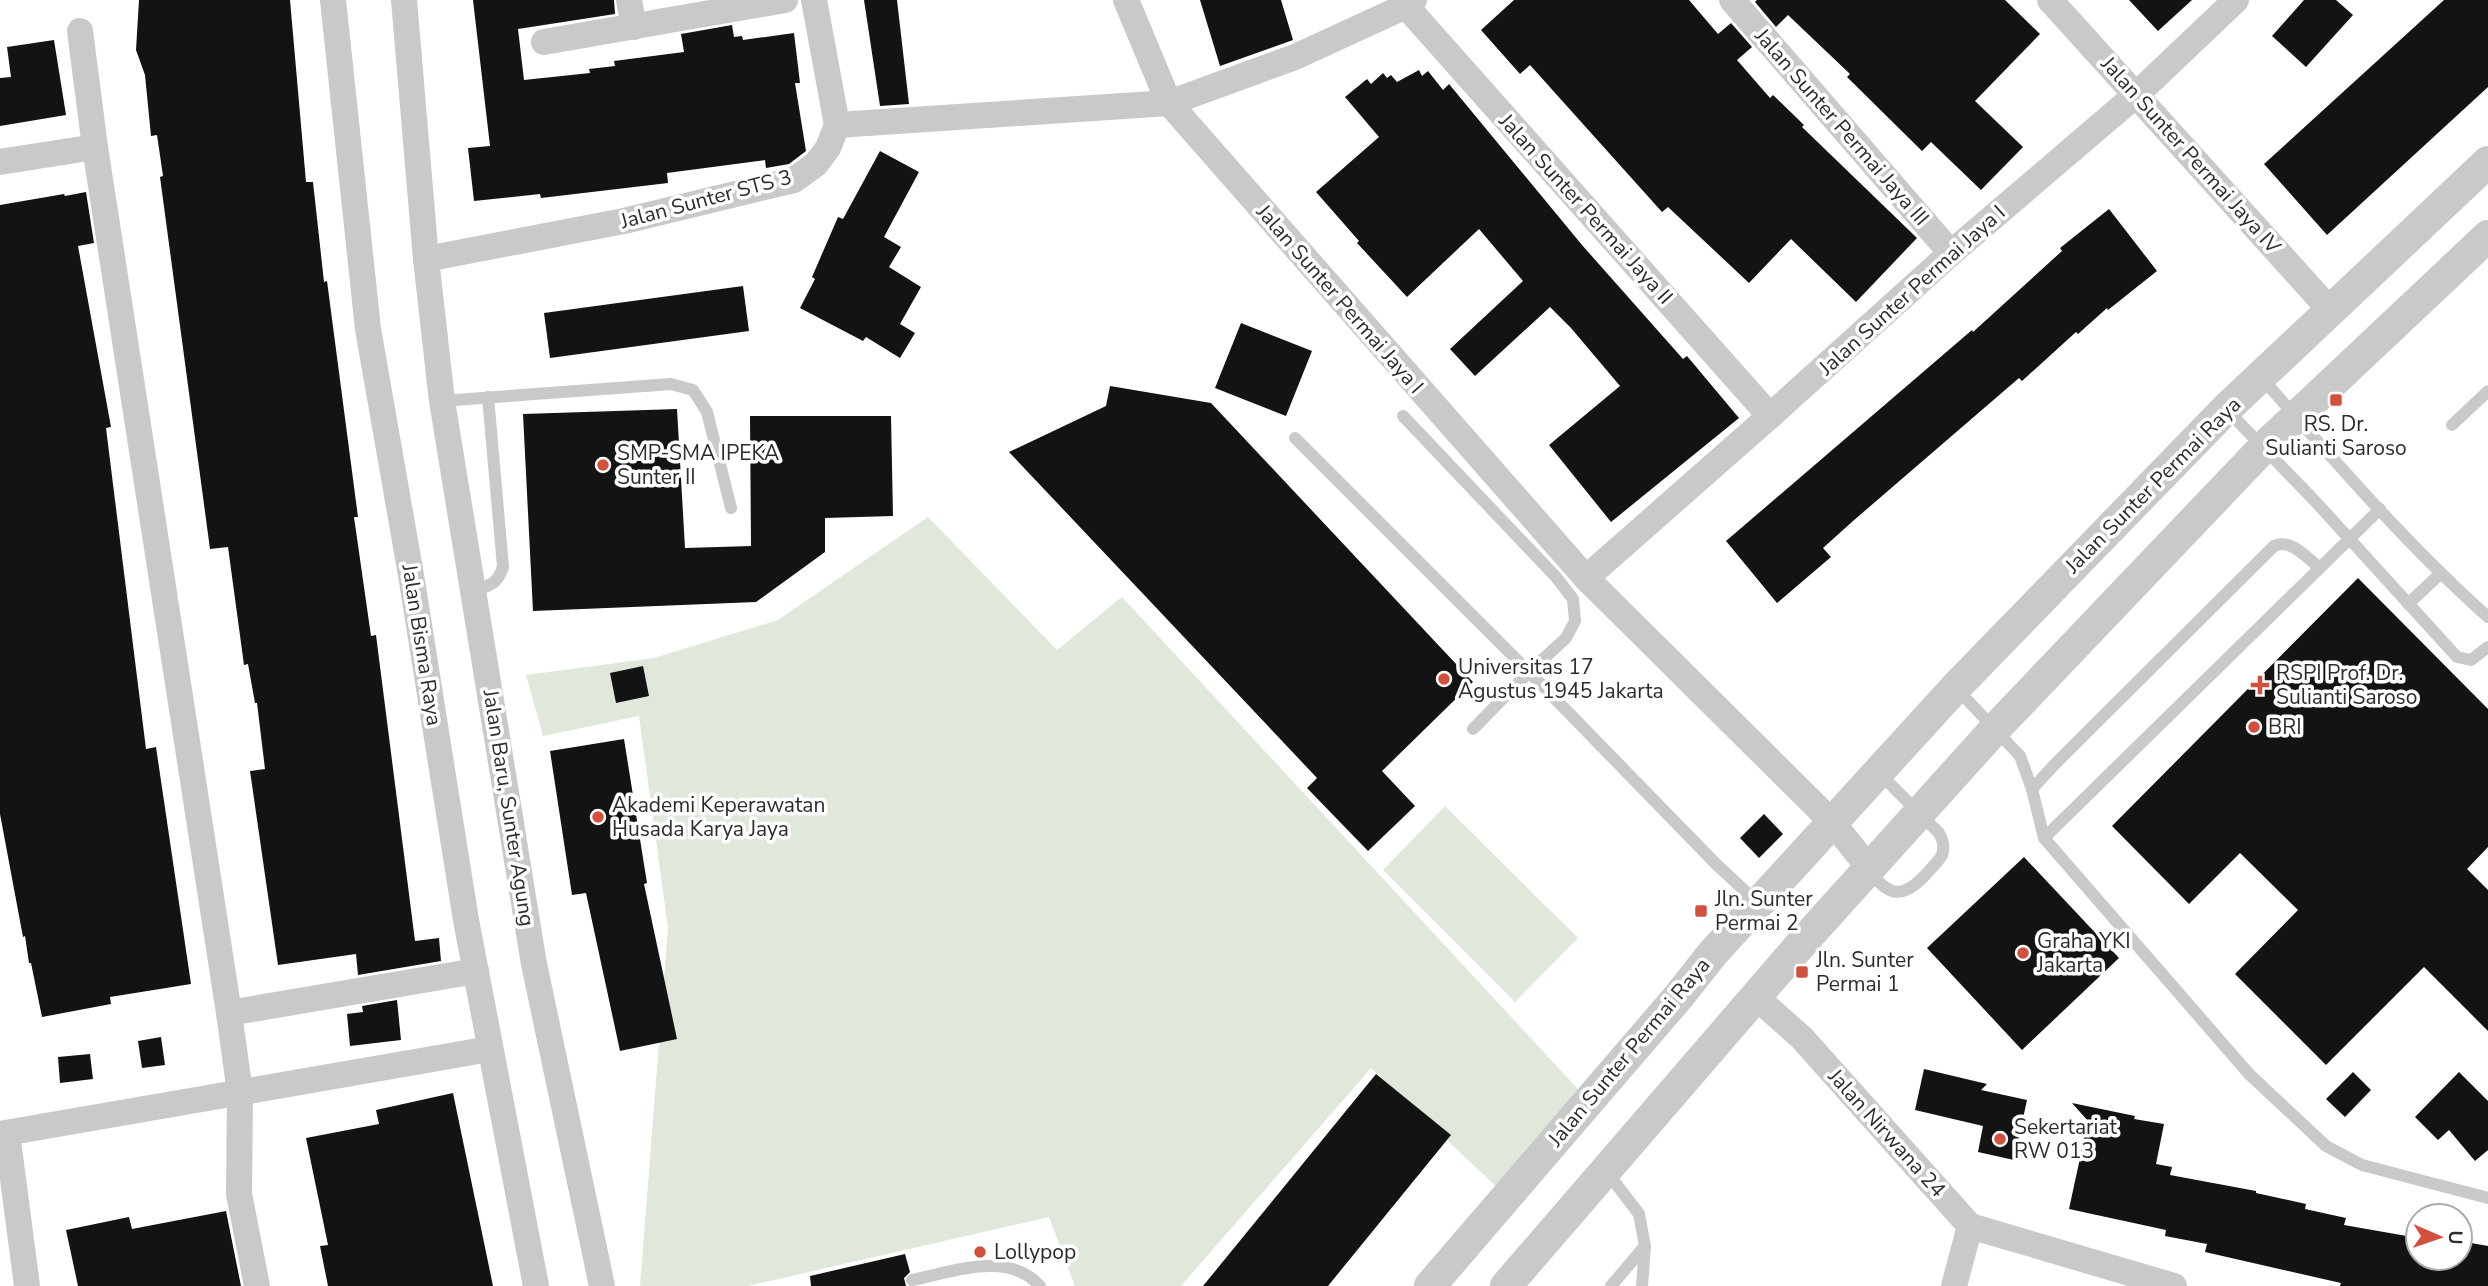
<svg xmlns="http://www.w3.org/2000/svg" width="2488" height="1286" viewBox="0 0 2488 1286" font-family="'Nunito Sans',sans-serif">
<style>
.green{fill:#dfe8da}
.building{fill:#131313}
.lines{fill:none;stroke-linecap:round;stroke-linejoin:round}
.service{stroke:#c9c9c9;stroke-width:12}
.minor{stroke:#c9c9c9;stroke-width:26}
.tertiary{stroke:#c9c9c9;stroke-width:32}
.poi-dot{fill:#d2503e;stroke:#fff;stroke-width:2.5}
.labels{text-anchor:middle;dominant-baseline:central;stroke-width:7;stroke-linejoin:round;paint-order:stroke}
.street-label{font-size:21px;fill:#2c2c2c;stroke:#fff}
.poi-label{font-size:21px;fill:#2c2c2c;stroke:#fff;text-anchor:start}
</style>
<rect width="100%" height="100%" fill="#fff"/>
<g class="green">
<polygon points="928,517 1057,650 1122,597 1589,1101 1507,1197 1371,1068 1181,1286 1075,1286 1049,1217 748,1286 640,1286 668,928 639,716 543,736 526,675 654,658 778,620"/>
<polygon points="1445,806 1578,938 1515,1002 1383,870"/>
</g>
<g class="building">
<polygon points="139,0 290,0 306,182 313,182 324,282 327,281 358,517 354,517 371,636 376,635 415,941 439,938 441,961 358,975 356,954 278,965 250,771 265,769 257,703 255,703 248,664 244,665 228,547 210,549 160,177 163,176 157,135 151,136 145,75 136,50"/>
<polygon points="473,0 614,0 615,14 518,29 524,80 590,73 589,69 615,66 614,61 684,52 681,34 732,25 734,37 742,36 743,40 794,33 800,83 795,83 806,151 789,164 766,168 765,160 667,173 668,183 541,198 540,194 474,201 468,148 490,146"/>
<polygon points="864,0 897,0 909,104 880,106"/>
<polygon points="1200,0 1281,0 1293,40 1220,66"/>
<polygon points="1514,0 1689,0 1718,34 1731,23 1752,47 1737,60 1770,98 1773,95 1804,125 1802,127 1917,238 1856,302 1791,239 1749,283 1668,207 1662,212 1530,65 1520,74 1481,30"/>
<polygon points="1757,0 2005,0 2040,34 1975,101 2023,147 1981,190 1931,142 1922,151 1847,77 1850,74 1788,15 1776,27 1755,2"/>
<polygon points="2129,0 2192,0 2158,31"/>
<polygon points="2304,0 2336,0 2353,15 2306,67 2272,36"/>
<polygon points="2444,0 2488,0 2488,87 2327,235 2264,164"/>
<polygon points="54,40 66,115 0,126 0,78 11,77 7,47"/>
<polygon points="1419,70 1422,76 1428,71 1443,90 1449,84 1582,245 1683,359 1687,356 1739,418 1611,522 1549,445 1620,386 1571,328 1550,307 1475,376 1450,349 1523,281 1479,229 1407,297 1357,243 1359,241 1316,192 1379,137 1345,97 1367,79 1371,84 1383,73 1387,78 1391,75 1397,82"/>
<polygon points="880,151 919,172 884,237 901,247 889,267 921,287 900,324 915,333 900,358 866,337 863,341 800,308 815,279 812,277 838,217 843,219"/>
<polygon points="86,192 94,243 78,246 111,427 106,428 146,749 156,747 191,984 110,997 111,1004 42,1017 31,963 29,963 25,936 23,937 0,814 0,205 64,194 65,196"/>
<polygon points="2109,209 2157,271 2108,310 2107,308 2078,334 2076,332 2022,381 2019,378 1853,521 1823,548 1831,557 1777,603 1726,541 1972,330 1973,332 2062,251 2060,248"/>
<polygon points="743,286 749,331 550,358 544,313"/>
<polygon points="1241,323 1312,351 1286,416 1215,388"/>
<polygon points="1110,386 1211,403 1473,682 1382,771 1415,806 1368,851 1307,788 1317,778 1009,452 1106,406"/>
<polygon points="677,409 685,548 751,546 750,416 891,416 893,516 825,518 825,552 756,602 533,611 523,414"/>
<polygon points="2358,578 2488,709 2488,847 2467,869 2488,890 2488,1031 2424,967 2326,1065 2235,974 2298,910 2240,853 2189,904 2112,826"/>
<polygon points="643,666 649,696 616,703 610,673"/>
<polygon points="624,739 647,883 644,884 677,1039 620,1051 586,893 572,895 550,751"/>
<polygon points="1764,814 1783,834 1759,858 1740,838"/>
<polygon points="2024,857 2119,958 2022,1050 1927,948"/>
<polygon points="397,1000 401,1040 350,1046 347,1014 363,1012 362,1006"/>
<polygon points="161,1037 165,1065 142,1068 138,1041"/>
<polygon points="90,1054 93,1079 60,1083 58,1057"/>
<polygon points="1924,1069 1987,1084 1981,1090 2027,1100 2014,1160 1978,1152 1983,1126 1915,1110"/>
<polygon points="2353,1072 2371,1090 2345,1117 2326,1099"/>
<polygon points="2459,1072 2488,1101 2488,1150 2475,1161 2449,1130 2438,1140 2415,1117"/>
<polygon points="1376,1074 1451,1135 1328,1286 1203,1286"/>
<polygon points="453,1093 493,1286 328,1286 320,1246 328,1245 306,1138 379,1124 376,1110"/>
<polygon points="2072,1103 2135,1116 2134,1119 2164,1124 2156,1164 2172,1167 2170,1175 2256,1191 2256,1193 2306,1204 2305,1209 2346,1218 2344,1225 2418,1238 2418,1258 2460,1258 2460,1241 2488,1246 2488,1286 2340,1286 2341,1283 2205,1252 2207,1244 2165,1236 2166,1230 2069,1209 2088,1121"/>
<polygon points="226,1211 241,1286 78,1286 66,1230 129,1217 132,1229"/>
<polygon points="905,1254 910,1272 904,1278 906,1286 811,1286 810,1276"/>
</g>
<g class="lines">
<g class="service">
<path d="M2260,376c73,83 146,168 228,241"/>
<polyline points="442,401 671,384 693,390 707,412 731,508"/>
<polyline points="2226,409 2314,500 2457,657 2471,660 2488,647"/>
<polyline points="1403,416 1556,577 1573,599 1575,621 1566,638 1529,672 1473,729"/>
<polyline points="2452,425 2488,391"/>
<polyline points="1295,438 1529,672 1716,864 1759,904"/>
<path d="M473,591c17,-6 24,-6 30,-24l-15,-170"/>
<polyline points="2408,604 2440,574"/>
<polyline points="1957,689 2020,756 2032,789 2044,838 2249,1074 2326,1146 2362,1165 2488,1198"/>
<path d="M2032,789l24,-26 218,-217c17,-8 33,12 46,22"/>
<polyline points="2044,838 2380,509"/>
<path d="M1870,871c20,29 36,26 58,1 4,-5 11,-11 14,-17 3,-8 1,-15 -3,-22l-61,-61"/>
<polyline points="1607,1172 1639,1214 1645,1246 1642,1286"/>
<path d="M912,1280c40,-8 96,-30 128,6"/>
<polyline points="1611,1286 1645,1246"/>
</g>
<g class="minor">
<polyline points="333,0 368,329 411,575 466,920 536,1286"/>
<polyline points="404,0 426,259 442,401 534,964 602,1286"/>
<polyline points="629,0 634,27"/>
<polyline points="1126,0 1169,103 1586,578 1770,416 1951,253 2137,94 2236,0"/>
<polyline points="1404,0 1406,6 1770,416"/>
<polyline points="1732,0 1951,253"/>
<polyline points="2050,0 2331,311"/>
<polyline points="80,31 95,147 229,1013 240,1093 239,1194 257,1286"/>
<polyline points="544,42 785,0"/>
<polyline points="837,125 1169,103 1295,57 1406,6 1414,0"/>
<polyline points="0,162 95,147"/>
<polyline points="426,259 624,221 794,180 816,164 828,148 837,125 814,0"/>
<polyline points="1586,578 1833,823 1869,868"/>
<polyline points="1757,998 1802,1038 1970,1226"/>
<polyline points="229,1013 476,971"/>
<polyline points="7,1133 27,1286"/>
<polyline points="0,1134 490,1049"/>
<polyline points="1970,1226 2174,1286"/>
<polyline points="1954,1286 1970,1226"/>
</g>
<g class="tertiary">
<polyline points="1430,1286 1679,996 1713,953 1956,687 2226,409 2488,162"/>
<polyline points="1506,1286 1802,943 1995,729 2264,447 2488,236"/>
</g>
</g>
<g class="poi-dot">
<rect x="2329" y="393" width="14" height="14" rx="3.5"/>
<circle cx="603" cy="465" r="7"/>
<circle cx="1444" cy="679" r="7"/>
<path d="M2256.5 674.5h7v7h7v7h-7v7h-7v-7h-7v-7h7z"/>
<circle cx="2254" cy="727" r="7"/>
<circle cx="598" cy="817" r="7"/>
<rect x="1694" y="904" width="14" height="14" rx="3.5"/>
<circle cx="2023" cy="953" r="7"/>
<rect x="1795" y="965" width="14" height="14" rx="3.5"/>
<circle cx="2000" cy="1139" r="7"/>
<circle cx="980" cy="1252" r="7"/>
</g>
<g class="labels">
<g class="street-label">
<text transform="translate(1842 127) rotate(49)">Jalan Sunter Permai Jaya III</text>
<text transform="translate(2191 155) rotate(48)">Jalan Sunter Permai Jaya IV</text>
<text transform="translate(706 199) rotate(-15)">Jalan Sunter STS 3</text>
<text transform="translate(1586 209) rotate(48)">Jalan Sunter Permai Jaya II</text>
<text transform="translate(1912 290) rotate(-42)">Jalan Sunter Permai Jaya I</text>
<text transform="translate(1340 299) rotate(49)">Jalan Sunter Permai Jaya I</text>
<text transform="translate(2153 485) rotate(-45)">Jalan Sunter Permai Raya</text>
<text transform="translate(422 645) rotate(81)">Jalan Bisma Raya</text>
<text transform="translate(509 808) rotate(81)">Jalan Baru, Sunter Agung</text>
<text transform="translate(1629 1052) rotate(-50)">Jalan Sunter Permai Raya</text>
<text transform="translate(1887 1133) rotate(48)">Jalan Nirwana 24</text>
</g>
<g class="poi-label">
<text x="2336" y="424" text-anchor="middle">RS. Dr.<tspan x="2336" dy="24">Sulianti Saroso</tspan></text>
<text x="617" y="453">SMP-SMA IPEKA<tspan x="617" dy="24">Sunter II</tspan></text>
<text x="1458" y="667">Universitas 17<tspan x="1458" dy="24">Agustus 1945 Jakarta</tspan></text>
<text x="2276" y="673">RSPI Prof. Dr.<tspan x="2276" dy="24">Sulianti Saroso</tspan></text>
<text x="2268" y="727">BRI</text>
<text x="612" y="805">Akademi Keperawatan<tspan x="612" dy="24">Husada Karya Jaya</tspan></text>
<text x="1715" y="899">Jln. Sunter<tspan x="1715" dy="24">Permai 2</tspan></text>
<text x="2037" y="941">Graha YKI<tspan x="2037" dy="24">Jakarta</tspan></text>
<text x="1816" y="960">Jln. Sunter<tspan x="1816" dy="24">Permai 1</tspan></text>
<text x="2014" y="1127">Sekertariat<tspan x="2014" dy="24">RW 013</tspan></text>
<text x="994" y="1252">Lollypop</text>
</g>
</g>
<g transform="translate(2439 1237) rotate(92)"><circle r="33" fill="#ffffff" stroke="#ababab" stroke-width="2"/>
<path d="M0-5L12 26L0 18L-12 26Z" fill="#d2503e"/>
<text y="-10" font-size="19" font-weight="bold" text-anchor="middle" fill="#2c2c2c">U</text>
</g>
</svg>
